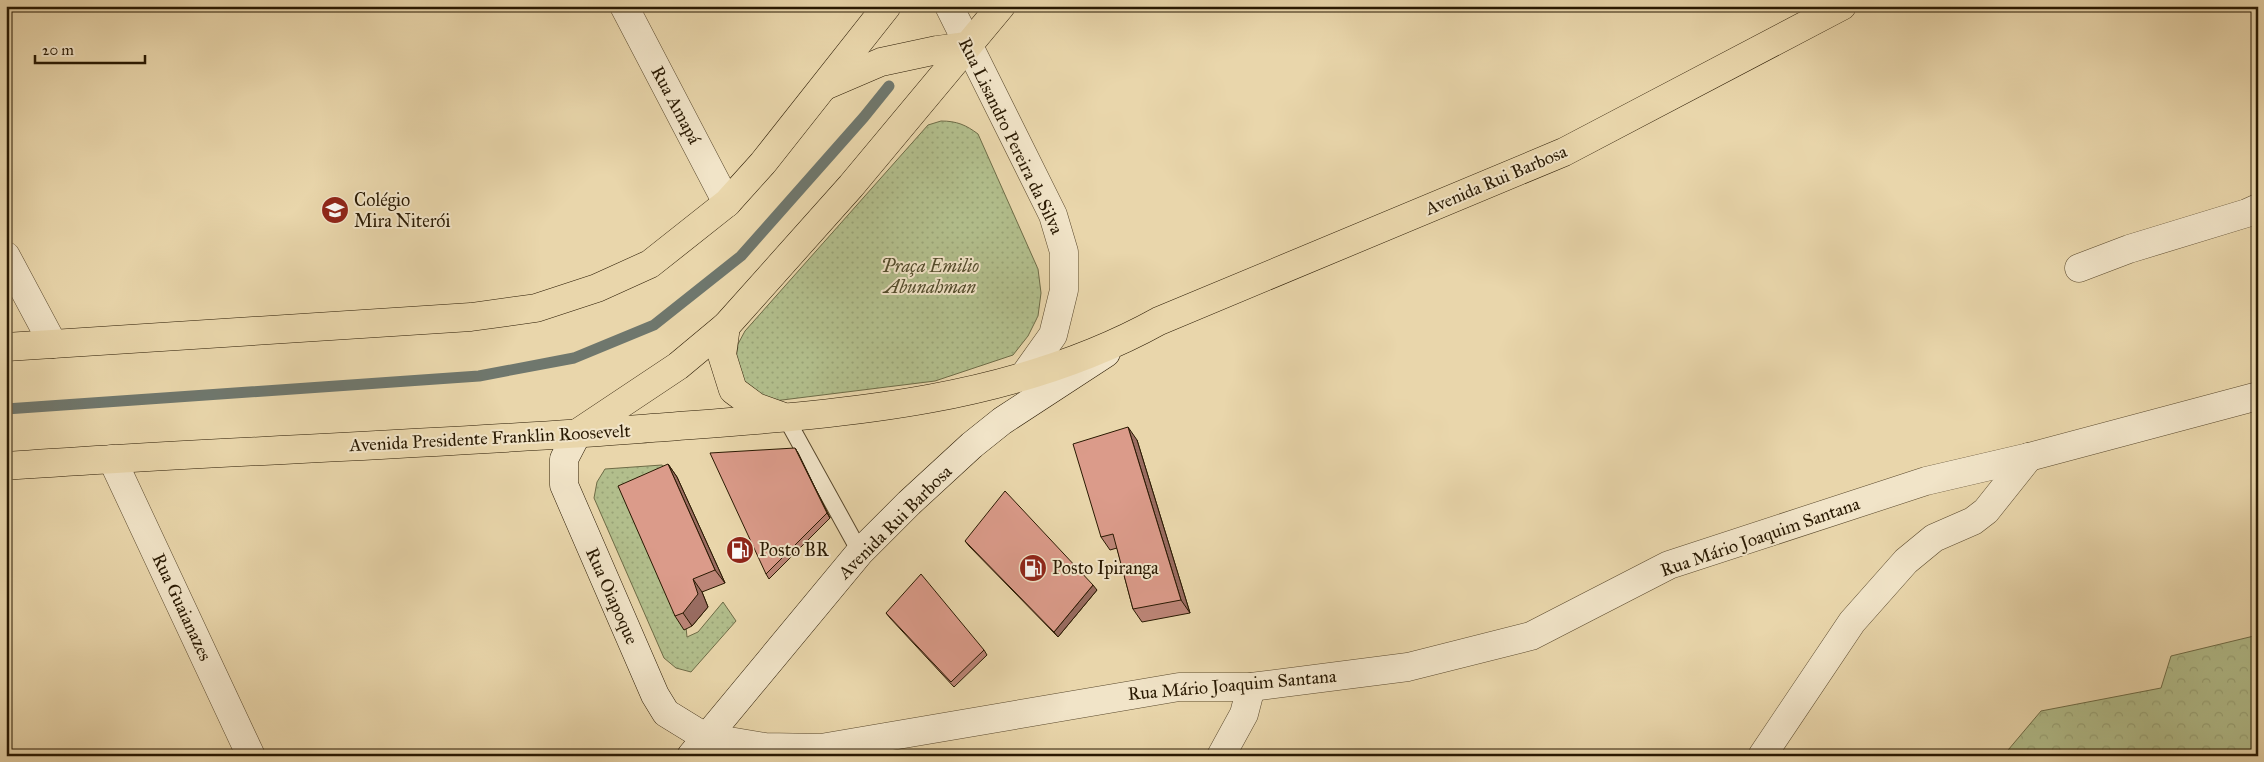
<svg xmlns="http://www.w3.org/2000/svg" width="2264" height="762" viewBox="0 0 2264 762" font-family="'IM FELL Great Primer',serif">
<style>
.green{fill:url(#green-dots);stroke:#6e6c47}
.forest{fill:url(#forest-crowns);stroke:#6e6c47}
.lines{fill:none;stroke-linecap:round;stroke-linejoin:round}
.stream{stroke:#6f776d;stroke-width:11}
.service-casing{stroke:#59482c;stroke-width:18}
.minor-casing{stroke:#59482c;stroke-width:29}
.secondary-casing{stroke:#291902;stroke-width:29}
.primary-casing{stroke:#291902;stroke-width:29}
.service{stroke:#f1e4c8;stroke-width:16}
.minor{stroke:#f1e4c8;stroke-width:28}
.secondary{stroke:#f1e4c8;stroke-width:28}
.primary{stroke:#e9d6ab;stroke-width:28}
.wall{fill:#bc8577;stroke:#291902}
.shaded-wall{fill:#996c61;stroke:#291902}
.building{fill:#db9b8a;stroke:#291902}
.labels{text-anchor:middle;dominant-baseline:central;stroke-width:4;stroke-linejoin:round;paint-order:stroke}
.street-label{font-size:18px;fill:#291902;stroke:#f1e4c8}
.poi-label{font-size:18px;fill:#291902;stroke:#f1e4c8;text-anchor:start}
.park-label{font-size:18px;font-style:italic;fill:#524b2b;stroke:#f1e4c8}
</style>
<defs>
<pattern id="green-dots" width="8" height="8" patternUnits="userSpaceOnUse" patternTransform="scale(1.25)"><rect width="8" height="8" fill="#b2be8c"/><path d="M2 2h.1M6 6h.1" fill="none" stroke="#99a377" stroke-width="1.8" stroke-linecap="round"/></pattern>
<pattern id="forest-crowns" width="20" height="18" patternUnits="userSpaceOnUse" patternTransform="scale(1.25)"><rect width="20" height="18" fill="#b2be8c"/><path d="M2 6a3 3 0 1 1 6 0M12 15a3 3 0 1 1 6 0" fill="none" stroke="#99a377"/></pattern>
</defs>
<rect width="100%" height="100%" fill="#e9d6ab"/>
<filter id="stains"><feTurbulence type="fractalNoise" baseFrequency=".004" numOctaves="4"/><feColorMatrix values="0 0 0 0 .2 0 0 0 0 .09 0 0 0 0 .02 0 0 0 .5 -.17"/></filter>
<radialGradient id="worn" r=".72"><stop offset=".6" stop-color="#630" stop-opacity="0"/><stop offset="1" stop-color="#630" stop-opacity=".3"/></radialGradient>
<g class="green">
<path d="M941,121c16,0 25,4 37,13l60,135 3,24 -3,23 -10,20 -15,19 -78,26 -161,20 -27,-14 -8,-13 -3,-14 2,-16 7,-13 183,-206z"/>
<polygon points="662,465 670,471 687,637 698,632 723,602 736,621 691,672 676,668 664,658 594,498 597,482 605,469"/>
</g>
<polygon class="forest" points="2258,635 2258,756 2003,756 2041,711 2161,688 2171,656"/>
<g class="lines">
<polyline class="stream" points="6,409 479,376 574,358 654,325 741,256 864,117 889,86"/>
<g class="service-casing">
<polyline id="service" points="786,418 860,552"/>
</g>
<g class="minor-casing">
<g id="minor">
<polyline points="624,6 727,203"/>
<polyline points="949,6 1053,215 1064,252 1064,290 1053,335 1023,377"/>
<polyline points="6,256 53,344"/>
<polyline points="2079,268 2129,249 2247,213 2258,208"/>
<polyline points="112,459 251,756"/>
<polyline points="705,737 765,747 821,748 1179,687 1251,687 1408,667 1531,636 1669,565 1926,481 2029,457 2258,396"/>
<polyline points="1221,756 1244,714 1251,687"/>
<polyline points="1762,756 1852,622 1906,561 1934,538 1973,521 1986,511 2029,457"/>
</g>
</g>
<g class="secondary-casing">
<g id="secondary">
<polyline points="577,434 564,459 564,485 655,695 666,713 705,737"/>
<polyline points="691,756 860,552 909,503 972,445 1002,421 1106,353"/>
</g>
</g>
<g class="primary-casing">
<g id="primary">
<polyline points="825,86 881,62 937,50 967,46"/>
<polyline points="726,326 722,355 733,390 756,407 781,416"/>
<polyline points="6,347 471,317 536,308 597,288 650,264 727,203 763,163 887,6"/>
<polyline points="579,432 678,366 726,326 851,186 1001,6"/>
<path d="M6,466c211,-15 423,-21 634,-37 177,-14 360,-20 519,-108l405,-169 278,-146"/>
</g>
</g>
<use href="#service" class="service"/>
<use href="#minor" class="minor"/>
<use href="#secondary" class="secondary"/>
<use href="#primary" class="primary"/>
</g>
<g class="wall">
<polygon points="1137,440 1190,613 1142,622 1133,609 1117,548 1110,550 1101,537"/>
<polygon points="795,448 798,453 830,518 769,579 766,574"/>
<polygon points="668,464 677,477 725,583 702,592 708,607 692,626 684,630 675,616"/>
<polygon points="965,541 1097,590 1058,637 969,546"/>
<polygon points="886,613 984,650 987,655 954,687 890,618"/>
</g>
<g class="shaded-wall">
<polygon points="1128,427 1137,440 1190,613 1181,600"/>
<polygon points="795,448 798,453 830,518 827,513"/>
<polygon points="668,464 677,477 725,583 715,570"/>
<polygon points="693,579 702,592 708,607 692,626 683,613"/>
<polygon points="1093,585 1097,590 1058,637 1054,632"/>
</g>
<g class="building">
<polygon points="1128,427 1181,600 1133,609 1113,534 1101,537 1073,444"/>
<polygon points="795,448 827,513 766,574 710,453"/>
<polygon points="668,464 715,570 693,579 698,594 683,613 675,616 618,486"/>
<polygon points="1005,491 1093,585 1054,632 965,541"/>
<polygon points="921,574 984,650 951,682 886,613"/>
</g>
<defs>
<g id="school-disc" transform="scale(1.4375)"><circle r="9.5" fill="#8f2418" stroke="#f1e4c8"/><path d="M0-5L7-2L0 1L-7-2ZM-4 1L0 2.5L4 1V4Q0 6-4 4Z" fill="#fff"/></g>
<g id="fuel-disc" transform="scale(1.4375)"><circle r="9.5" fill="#8f2418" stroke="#f1e4c8"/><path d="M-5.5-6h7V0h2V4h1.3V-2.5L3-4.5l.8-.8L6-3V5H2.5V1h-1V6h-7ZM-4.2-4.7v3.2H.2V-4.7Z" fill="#fff"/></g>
</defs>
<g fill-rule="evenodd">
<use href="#school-disc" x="335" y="210"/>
<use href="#fuel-disc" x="740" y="550"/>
<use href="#fuel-disc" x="1033" y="568"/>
</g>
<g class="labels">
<g class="street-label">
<text transform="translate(676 105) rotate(62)">Rua Amapá</text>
<text transform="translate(1011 136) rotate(64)">Rua Lisandro Pereira da Silva</text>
<text transform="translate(1496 180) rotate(-23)">Avenida Rui Barbosa</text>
<text transform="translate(490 438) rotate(-3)">Avenida Presidente Franklin Roosevelt</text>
<text transform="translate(895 522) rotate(-45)">Avenida Rui Barbosa</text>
<text transform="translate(1760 537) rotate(-19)">Rua Mário Joaquim Santana</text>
<text transform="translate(612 596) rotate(66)">Rua Oiapoque</text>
<text transform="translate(182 607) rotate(65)">Rua Guaianazes</text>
<text transform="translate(1232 685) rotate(-5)">Rua Mário Joaquim Santana</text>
</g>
<g class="poi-label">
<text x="354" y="200">Colégio<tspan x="354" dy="21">Mira Niterói</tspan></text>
<text x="759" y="550">Posto BR</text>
<text x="1052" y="568">Posto Ipiranga</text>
</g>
<g class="park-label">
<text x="930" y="266">Praça Emilio<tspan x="930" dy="21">Abunahman</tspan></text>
</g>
</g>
<rect width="2264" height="762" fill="none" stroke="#e9d6ab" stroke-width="25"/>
<rect x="8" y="8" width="2249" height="747" fill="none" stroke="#291902" stroke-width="2.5"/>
<rect x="12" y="12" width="2239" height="737" fill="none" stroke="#291902"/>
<path d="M35 55v8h110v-8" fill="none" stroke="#291902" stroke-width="2.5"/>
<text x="42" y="55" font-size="15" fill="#291902" stroke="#f1e4c8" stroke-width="4" paint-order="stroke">20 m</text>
<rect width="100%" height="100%" filter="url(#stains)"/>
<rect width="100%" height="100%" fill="url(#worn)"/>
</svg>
